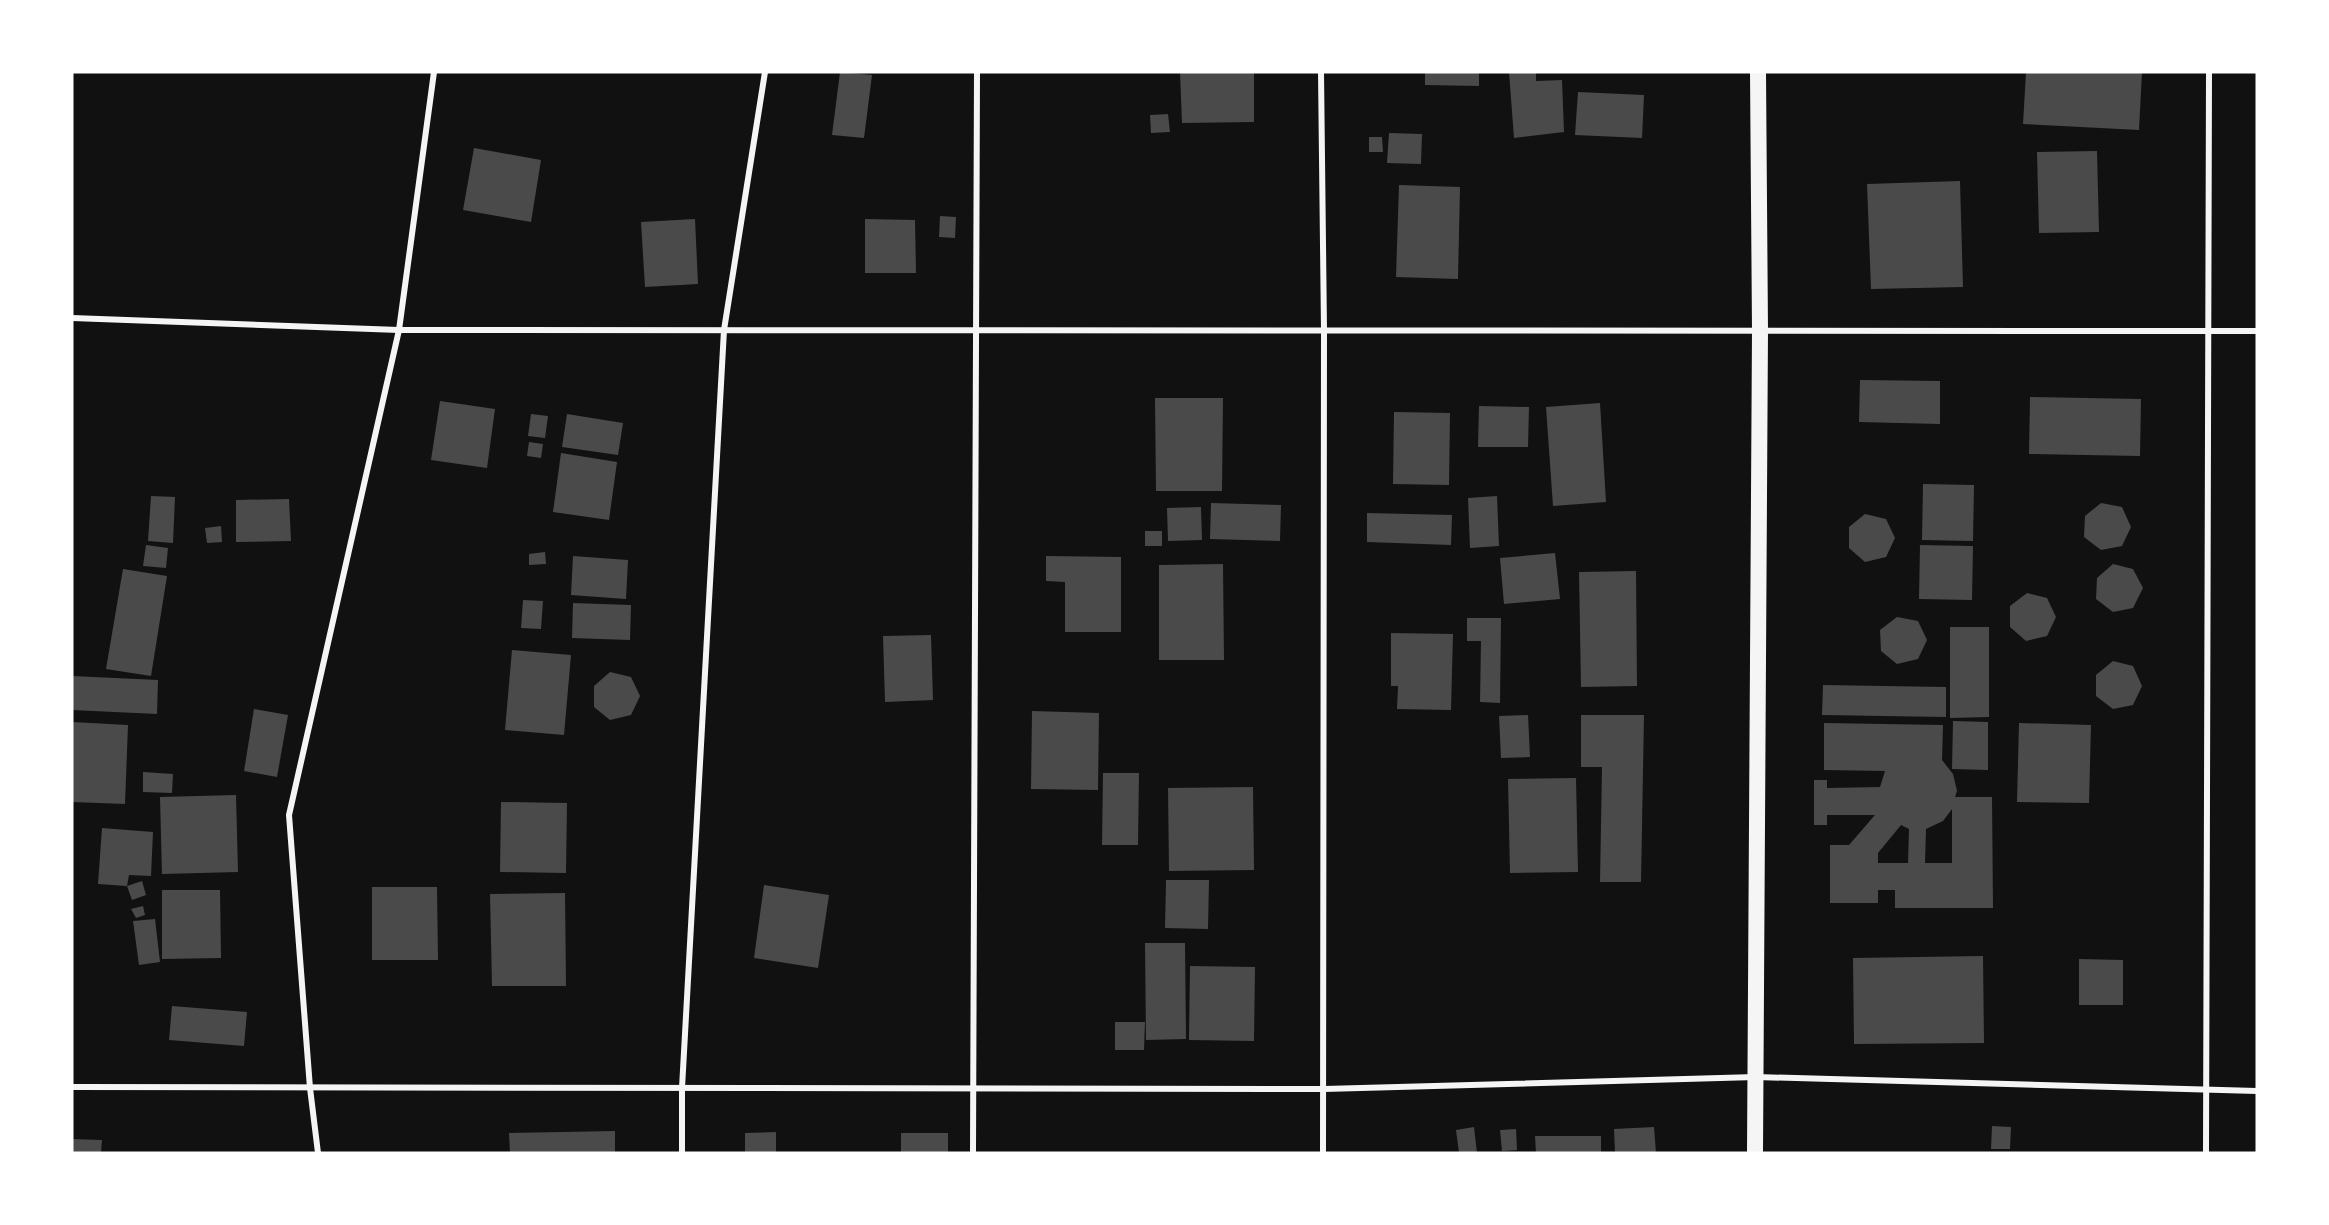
<svg xmlns="http://www.w3.org/2000/svg" width="2329" height="1225" viewBox="0 0 2329 1225" font-family="'Playfair Display',serif">
<style>
.building{fill:#4a4a4a;fill-rule:evenodd}
.lines{fill:none;stroke-linecap:round;stroke-linejoin:round}
.minor{stroke:#f5f5f5;stroke-width:6}
.trunk{stroke:#f5f5f5;stroke-width:16}
</style>
<rect width="100%" height="100%" fill="#111"/>
<g class="building">
<polygon points="840,72 872,75 864,138 832,135"/>
<polygon points="1180,72 1254,72 1254,122 1182,123"/>
<polygon points="1425,72 1479,72 1479,86 1425,85"/>
<polygon points="1509,72 1536,72 1536,81 1562,80 1564,132 1514,138"/>
<polygon points="2026,72 2142,72 2139,130 2023,124"/>
<polygon points="1578,92 1644,95 1642,138 1575,135"/>
<polygon points="1168,114 1170,132 1151,133 1150,115"/>
<polygon points="1389,133 1422,134 1421,164 1387,163"/>
<polygon points="1369,137 1382,137 1383,152 1369,152"/>
<polygon points="474,148 541,160 531,222 463,210"/>
<polygon points="2097,151 2099,232 2039,233 2037,152"/>
<polygon points="1960,181 1963,287 1871,289 1867,184"/>
<polygon points="1399,185 1460,187 1458,279 1396,277"/>
<polygon points="940,216 956,217 955,238 939,237"/>
<polygon points="695,219 698,284 645,287 641,222"/>
<polygon points="865,219 915,220 916,273 865,273"/>
<polygon points="1860,380 1940,381 1940,424 1859,422"/>
<polygon points="2030,397 2141,399 2140,456 2029,454"/>
<polygon points="1155,398 1223,398 1222,491 1156,491"/>
<polygon points="440,401 495,409 487,468 431,460"/>
<polygon points="1600,403 1606,502 1553,506 1546,407"/>
<polygon points="1479,406 1529,407 1528,447 1478,447"/>
<polygon points="1394,412 1450,413 1449,485 1393,484"/>
<polygon points="531,414 548,416 545,438 528,436"/>
<polygon points="567,414 623,423 618,455 562,447"/>
<polygon points="529,442 543,444 541,458 527,456"/>
<polygon points="561,453 617,462 609,520 553,512"/>
<polygon points="1923,484 1974,485 1973,541 1922,540"/>
<polygon points="151,496 175,497 173,543 148,541"/>
<polygon points="1497,496 1499,546 1470,548 1468,498"/>
<polygon points="289,499 291,541 236,542 236,500"/>
<polygon points="1211,503 1281,505 1280,541 1210,539"/>
<polygon points="2101,503 2122,507 2131,527 2122,546 2101,550 2084,537 2085,516"/>
<polygon points="1201,507 1202,540 1168,541 1167,508"/>
<polygon points="1367,513 1452,515 1451,545 1367,542"/>
<polygon points="1865,514 1886,519 1895,538 1886,557 1865,562 1849,548 1849,527"/>
<polygon points="221,526 222,542 207,543 205,528"/>
<rect x="1145" y="531" width="17" height="15"/>
<polygon points="146,545 168,548 166,568 143,566"/>
<polygon points="1920,545 1973,546 1972,600 1919,599"/>
<polygon points="545,552 546,564 529,565 529,554"/>
<polygon points="1555,553 1560,599 1504,604 1500,558"/>
<polygon points="573,556 628,560 626,599 571,595"/>
<polygon points="1046,556 1121,557 1121,632 1065,632 1065,582 1046,581"/>
<polygon points="1223,564 1224,660 1159,660 1159,565"/>
<polygon points="2113,564 2133,569 2143,588 2133,608 2113,612 2096,599 2097,578"/>
<polygon points="123,569 167,576 151,676 106,669"/>
<polygon points="1636,571 1637,686 1581,687 1579,572"/>
<polygon points="2027,593 2047,598 2056,617 2047,636 2026,641 2010,627 2010,606"/>
<polygon points="523,600 543,601 541,629 521,628"/>
<polygon points="573,603 631,605 630,640 572,638"/>
<polygon points="1897,617 1918,621 1927,640 1918,659 1897,664 1881,651 1880,630"/>
<polygon points="1467,618 1501,618 1500,703 1480,702 1481,641 1467,641"/>
<polygon points="1950,627 1989,627 1989,717 1950,718"/>
<polygon points="1391,633 1453,634 1451,710 1397,709 1398,686 1391,686"/>
<polygon points="931,635 933,700 885,702 883,636"/>
<polygon points="512,650 571,655 564,735 505,730"/>
<polygon points="2113,661 2133,666 2142,686 2133,705 2113,709 2096,696 2096,675"/>
<polygon points="610,672 631,677 640,696 631,715 610,720 594,707 594,686"/>
<polygon points="72,676 158,680 157,714 72,710"/>
<polygon points="1823,685 1946,687 1946,717 1822,715"/>
<polygon points="254,709 288,715 277,777 244,771"/>
<polygon points="1032,711 1099,713 1098,790 1031,789"/>
<polygon points="1528,715 1530,757 1501,758 1499,716"/>
<polygon points="1581,715 1644,715 1641,882 1600,882 1602,767 1581,767"/>
<polygon points="1953,721 1988,722 1988,770 1952,769"/>
<polygon points="72,722 128,725 125,804 72,802"/>
<path d="M1824,723l119,2 -1,35 11,14 4,17 -2,6h37l1,111h-98v-18h-17v13h-48v-58h19l26,-30h-48v10h-13v-45h13v8l53,-1 5,-16 -61,-1zM1952,809v54h-27l1,-34 17,-8zM1901,825l8,4 -1,34h-30v-10z"/>
<polygon points="2019,723 2091,725 2089,803 2017,802"/>
<polygon points="143,772 173,774 172,793 143,792"/>
<polygon points="1103,773 1139,773 1138,845 1102,845"/>
<polygon points="1576,778 1578,872 1510,873 1508,779"/>
<polygon points="1253,787 1254,870 1169,871 1168,788"/>
<polygon points="236,795 238,872 162,874 160,797"/>
<polygon points="501,802 567,803 566,873 500,872"/>
<polygon points="102,828 153,832 151,876 129,875 127,886 142,881 146,895 132,900 127,886 98,884"/>
<polygon points="1166,880 1209,880 1208,929 1165,928"/>
<polygon points="764,885 829,895 818,968 754,958"/>
<polygon points="372,887 437,887 438,960 372,960"/>
<polygon points="162,890 220,890 221,958 162,959"/>
<polygon points="565,893 566,986 492,986 490,894"/>
<polygon points="143,906 145,915 136,918 131,909"/>
<polygon points="155,919 160,962 139,965 133,921"/>
<polygon points="1145,943 1185,943 1186,1039 1146,1040"/>
<polygon points="1983,956 1984,1043 1854,1044 1853,958"/>
<polygon points="2079,959 2123,960 2123,1005 2079,1005"/>
<polygon points="1190,966 1255,967 1254,1041 1189,1040"/>
<polygon points="172,1006 247,1012 244,1046 169,1040"/>
<polygon points="1115,1022 1145,1022 1144,1050 1115,1050"/>
<polygon points="1992,1126 2011,1127 2010,1149 1991,1149"/>
<polygon points="1474,1127 1477,1153 1459,1153 1456,1130"/>
<polygon points="1654,1127 1656,1153 1615,1153 1614,1129"/>
<polygon points="1516,1129 1517,1150 1502,1151 1500,1130"/>
<polygon points="615,1131 615,1153 510,1153 509,1133"/>
<polygon points="776,1132 776,1153 745,1153 745,1133"/>
<rect x="901" y="1133" width="47" height="20"/>
<polygon points="1535,1136 1601,1136 1601,1153 1536,1153"/>
<polygon points="72,1139 102,1140 101,1153 72,1153"/>
</g>
<g class="lines">
<g class="minor">
<polyline points="1321,72 1324,330 1323,1153"/>
<polyline points="72,318 399,330 2257,331"/>
<polyline points="72,1087 1324,1089 1756,1077 2257,1091"/>
<polyline points="318,1153 310,1088 289,815 399,330 434,72"/>
<polyline points="682,1153 682,1088 724,330 765,72"/>
<polyline points="973,1153 977,72"/>
<polyline points="2206,1153 2209,72"/>
</g>
<polyline class="trunk" points="1755,1153 1760,330 1758,72"/>
</g>
<rect width="2329" height="1225" fill="none" stroke="#ffffff" stroke-width="147"/>
</svg>
